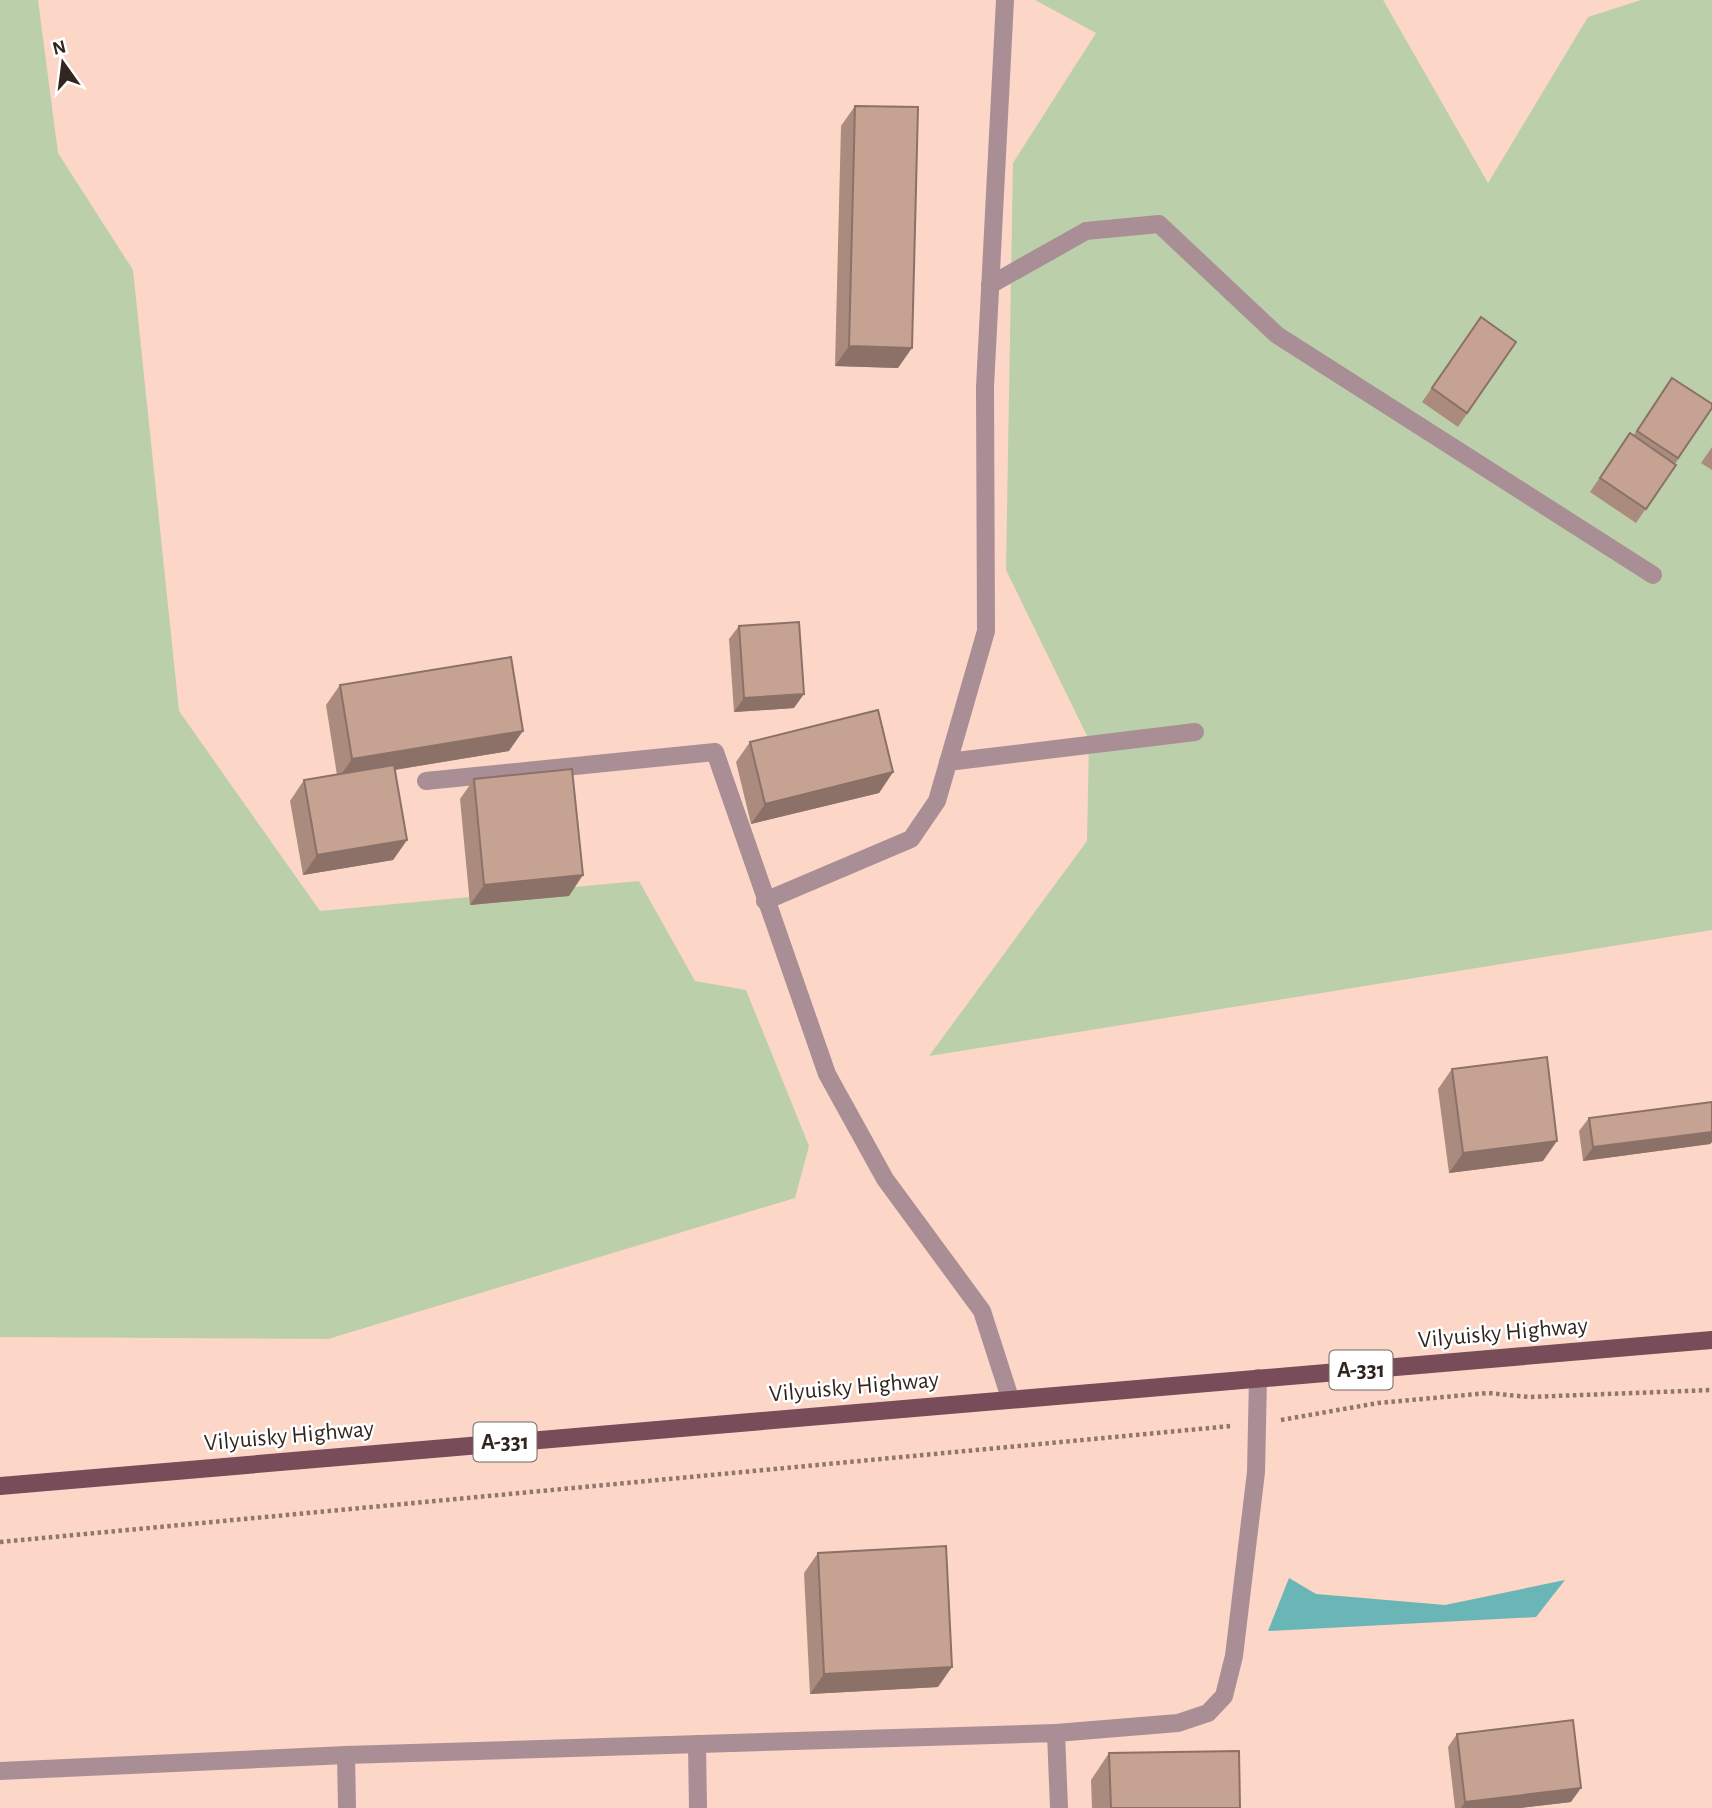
<svg xmlns="http://www.w3.org/2000/svg" width="1712" height="1808" viewBox="0 0 1712 1808" font-family="'Alegreya Sans',sans-serif">
<style>
.green{fill:#bccfab}
.water{fill:#6ab5b5}
.lines{fill:none;stroke-linecap:round;stroke-linejoin:round}
.path{stroke:#90776c;stroke-width:4.5;stroke-dasharray:3.5 3.5;stroke-linecap:butt}
.lane{stroke:#a98e96;stroke-width:18}
.street{stroke:#a98e96;stroke-width:18}
.primary{stroke:#794c5a;stroke-width:18}
.wall{fill:#aa8b7e}
.shaded-wall{fill:#8b7167}
.building{fill:#c6a293;stroke:#8b7167;stroke-width:2}
.labels{text-anchor:middle;dominant-baseline:central;stroke-width:5;stroke-linejoin:round;paint-order:stroke}
.shield{fill:#fff;stroke:#706662;stroke-width:2}
.shield-label{font-size:23px;font-weight:bold;fill:#33251f}
.street-label{font-size:24px;fill:#33251f;stroke:#fff}
</style>
<rect width="100%" height="100%" fill="#fcd6c6"/>
<g class="green">
<polygon points="0,0 38,0 58,153 133,270 179,711 320,911 639,881 695,981 746,990 809,1146 795,1198 328,1339 0,1337"/>
<polygon points="1035,0 1383,0 1488,183 1588,17 1641,0 1712,0 1712,930 929,1056 1087,841 1089,740 1006,570 1013,163 1096,33"/>
</g>
<polygon class="water" points="1289,1578 1316,1594 1445,1605 1565,1580 1536,1617 1268,1631"/>
<g class="lines">
<g class="path">
<polyline points="1281,1420 1378,1403 1488,1393 1529,1397 1712,1390"/>
<polyline points="0,1542 1231,1426"/>
</g>
<g class="lane">
<polyline points="990,285 1086,231 1159,224 1277,335 1653,575"/>
<polyline points="948,762 1195,732"/>
<polyline points="426,781 715,752 827,1074 885,1179 982,1311 1010,1398"/>
<polyline points="765,901 911,839 937,801 986,631 985,387 1005,0"/>
</g>
<g class="street">
<polyline points="1056,1733 1178,1723 1208,1713 1224,1696 1234,1656 1256,1472 1258,1378"/>
<polyline points="697,1744 698,1808"/>
<polyline points="346,1755 347,1808"/>
<polyline points="0,1771 346,1755 1056,1733 1059,1808"/>
</g>
<polyline class="primary" points="0,1486 1712,1340"/>
</g>
<g class="wall">
<polygon points="855,106 898,368 835,366 841,126"/>
<polygon points="1481,317 1516,342 1458,427 1422,402"/>
<polygon points="1672,378 1712,408 1675,464 1676,465 1636,523 1590,492 1630,433 1633,436"/>
<polygon points="1712,447 1712,470 1701,463"/>
<polygon points="739,626 794,708 734,712 729,639"/>
<polygon points="340,685 509,751 395,770 407,840 393,860 303,875 290,801 304,780 337,775 326,705"/>
<polygon points="750,742 893,772 879,793 751,824 736,762"/>
<polygon points="474,779 569,896 470,905 460,799"/>
<polygon points="1452,1069 1543,1161 1449,1173 1438,1089"/>
<polygon points="1712,1102 1712,1142 1710,1144 1583,1161 1579,1131 1589,1118"/>
<polygon points="818,1553 938,1687 810,1694 804,1573"/>
<polygon points="1457,1734 1571,1802 1520,1808 1455,1808 1448,1747"/>
<polygon points="1109,1753 1240,1808 1092,1808 1091,1780"/>
</g>
<g class="shaded-wall">
<polygon points="849,346 912,348 898,368 835,366"/>
<polygon points="804,694 794,708 734,712 744,698"/>
<polygon points="523,731 509,751 338,779 352,759"/>
<polygon points="893,772 879,793 751,824 765,804"/>
<polygon points="407,840 393,860 303,875 317,855"/>
<polygon points="583,875 569,896 470,905 484,885"/>
<polygon points="1712,1132 1712,1142 1710,1144 1583,1161 1593,1147"/>
<polygon points="1557,1141 1543,1161 1449,1173 1463,1153"/>
<polygon points="952,1667 938,1687 810,1694 824,1674"/>
<polygon points="1581,1788 1571,1802 1520,1808 1461,1808 1465,1802"/>
</g>
<g class="building">
<polygon points="855,106 918,107 912,348 849,346"/>
<polygon points="1481,317 1516,342 1467,413 1432,388"/>
<polygon points="1672,378 1712,404 1712,408 1678,458 1637,431"/>
<polygon points="1630,433 1676,465 1646,509 1600,478"/>
<polygon points="799,622 804,694 744,698 739,626"/>
<polygon points="511,657 523,731 352,759 340,685"/>
<polygon points="878,710 893,772 765,804 750,742"/>
<polygon points="394,765 407,840 317,855 304,780"/>
<polygon points="572,769 583,875 484,885 474,779"/>
<polygon points="1547,1057 1557,1141 1463,1153 1452,1069"/>
<polygon points="1712,1102 1712,1132 1593,1147 1589,1118"/>
<polygon points="946,1546 952,1667 824,1674 818,1553"/>
<polygon points="1573,1720 1581,1788 1465,1802 1457,1734"/>
<polygon points="1239,1751 1240,1808 1111,1808 1109,1753"/>
</g>
<g class="labels">
<g class="shield">
<rect x="1329.5" y="1350.5" width="63" height="39" rx="5"/>
<rect x="473.5" y="1422.5" width="63" height="39" rx="5"/>
</g>
<g class="shield-label">
<text x="1361" y="1370">А-331</text>
<text x="505" y="1442">А-331</text>
</g>
<g class="street-label">
<text transform="translate(1503 1333) rotate(-5)">Vilyuisky Highway</text>
<text transform="translate(854 1387) rotate(-5)">Vilyuisky Highway</text>
<text transform="translate(289 1436) rotate(-5)">Vilyuisky Highway</text>
</g>
</g>
<g transform="translate(63 63) rotate(346)" stroke="#ffffff" stroke-width="5" paint-order="stroke">
<path d="M0-5L12 26L0 18L-12 26Z" fill="#33251f"/>
<text y="-10" font-size="19" font-weight="bold" text-anchor="middle" fill="#33251f">N</text>
</g>
</svg>
